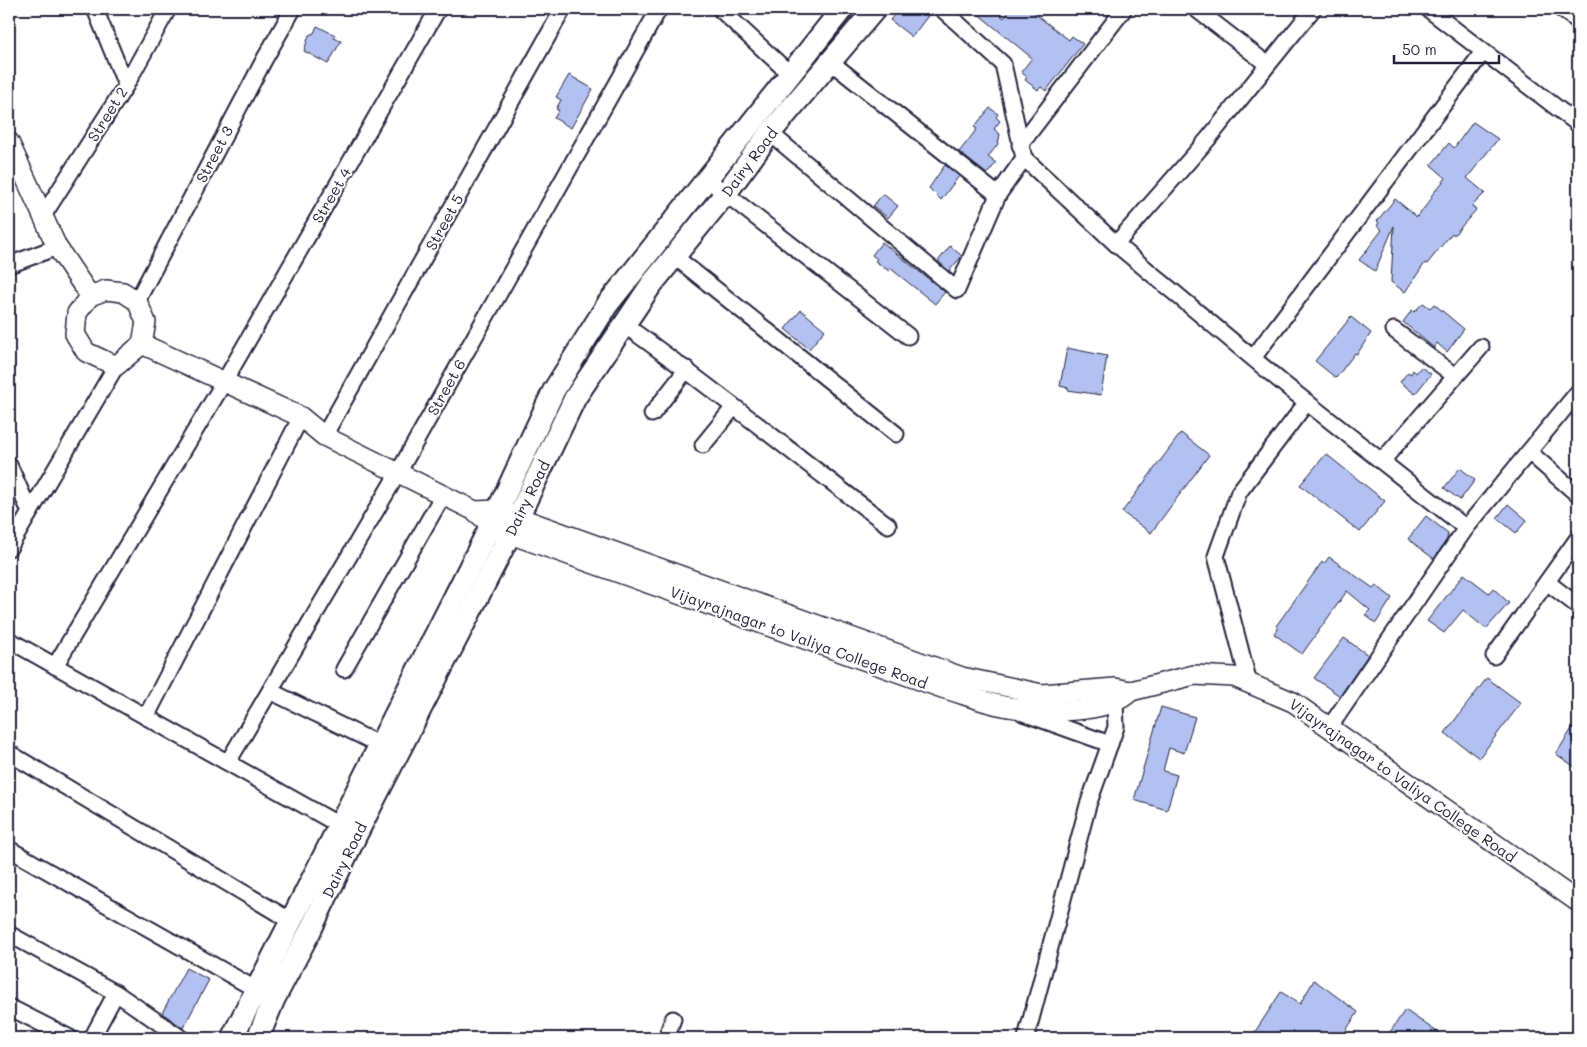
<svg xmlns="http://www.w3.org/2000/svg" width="1587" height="1047" viewBox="0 0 1587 1047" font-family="Mali,sans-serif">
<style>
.building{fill:#b2c1f1;stroke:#22223b}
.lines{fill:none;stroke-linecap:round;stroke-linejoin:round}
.minor-casing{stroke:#22223b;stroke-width:19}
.tertiary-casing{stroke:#22223b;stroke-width:22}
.secondary-casing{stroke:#22223b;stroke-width:25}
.minor{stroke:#fff;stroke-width:15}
.tertiary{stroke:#fff;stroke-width:19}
.secondary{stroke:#fff;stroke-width:21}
.labels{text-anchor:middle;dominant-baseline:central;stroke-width:4;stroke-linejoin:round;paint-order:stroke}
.street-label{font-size:15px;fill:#22223b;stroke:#fff}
</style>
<rect width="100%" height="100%" fill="#fff"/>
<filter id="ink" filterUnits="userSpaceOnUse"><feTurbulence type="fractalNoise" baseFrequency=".02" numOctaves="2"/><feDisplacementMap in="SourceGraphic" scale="10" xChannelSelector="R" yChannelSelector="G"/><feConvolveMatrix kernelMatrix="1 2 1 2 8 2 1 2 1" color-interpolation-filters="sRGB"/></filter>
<g filter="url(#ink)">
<g class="building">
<polygon points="899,9 933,9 912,37 890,20"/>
<polygon points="972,9 993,9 1004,18 1012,9 1029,9 1069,40 1072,36 1083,44 1046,91 1041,87 1038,90 1025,80 1027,77 1021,72 1032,58"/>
<polygon points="317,26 335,35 334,38 341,41 328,64 304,51 309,35 314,33"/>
<polygon points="569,75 593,89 571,128 554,118 559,110 556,109 561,100 556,97"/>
<polygon points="990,108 998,114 996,117 1000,121 994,129 1000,134 998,144 988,157 996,163 987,174 959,152 977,129 974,127"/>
<polygon points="1473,122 1498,139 1467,178 1485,193 1472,206 1476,210 1454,235 1452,233 1427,264 1425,263 1405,292 1391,282 1394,226 1375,271 1359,260 1382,230 1377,226 1379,223 1377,221 1395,199 1417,217 1432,198 1431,196 1446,178 1431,165 1449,143 1454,148"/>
<polygon points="945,165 959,176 941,200 929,188"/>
<polygon points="883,194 898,206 888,218 873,206"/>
<polygon points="882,242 945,292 935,304 890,268 889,271 875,261 877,259 872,255"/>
<polygon points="950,246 962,256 949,271 938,261"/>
<polygon points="1423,303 1430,308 1434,304 1464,329 1447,352 1437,343 1434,348 1403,322 1412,310 1414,312"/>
<polygon points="801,310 825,330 809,349 785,329"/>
<polygon points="1351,317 1371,333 1357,354 1355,353 1336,378 1315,361"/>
<polygon points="1067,348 1107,356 1101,395 1068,390 1068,388 1060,386"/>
<polygon points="1421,367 1431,374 1415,394 1400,382 1408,372 1411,374 1413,370 1416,373"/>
<polygon points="1181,433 1209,455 1151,533 1122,512"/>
<polygon points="1326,454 1385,501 1360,532 1300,485"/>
<polygon points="1460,468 1475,480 1460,500 1444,488"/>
<polygon points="1508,504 1527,520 1516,533 1497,518"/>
<polygon points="1426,516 1448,533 1447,539 1434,559 1408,539"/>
<polygon points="1329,557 1373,588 1376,585 1392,598 1376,623 1365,615 1370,610 1347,591 1302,654 1274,634 1278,627 1276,626 1322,562 1324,564"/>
<polygon points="1464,574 1489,593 1493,588 1509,603 1486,629 1463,610 1444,633 1427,621"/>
<polygon points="1344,638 1368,655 1340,696 1314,678"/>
<polygon points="1487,678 1521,703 1479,758 1445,733"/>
<polygon points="1161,707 1195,717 1184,753 1169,748 1163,771 1177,775 1167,810 1134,800"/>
<polygon points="1578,719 1578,769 1556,754"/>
<polygon points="186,968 209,980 183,1028 162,1013"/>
<polygon points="1314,980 1358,1012 1341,1038 1251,1038 1281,992 1300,1004"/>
<polygon points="1405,1010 1446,1038 1386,1038"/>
</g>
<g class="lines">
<g class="minor-casing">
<g id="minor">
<polyline points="95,9 126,85"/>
<polyline points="720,9 790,74"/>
<polyline points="942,9 1003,64 1024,158 1116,244 1285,385 1466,528"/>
<polyline points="1196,9 1267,64"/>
<polyline points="1428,9 1578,124"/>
<polyline points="1561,9 1578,21"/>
<polyline points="832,63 998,195"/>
<polyline points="770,133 957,290 998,195 1024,158"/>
<polyline points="1020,145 1124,9"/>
<polyline points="707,179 908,336"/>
<polyline points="43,216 126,85 168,9"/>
<polyline points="1116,244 1208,139 1313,9"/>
<polyline points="674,256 896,434"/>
<polyline points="9,265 57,247"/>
<polyline points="137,301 264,60 293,9"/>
<path d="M623,324c91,64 176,135 265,201"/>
<polyline points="1394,330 1455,376"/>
<polyline points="1253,358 1483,52"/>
<polyline points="652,414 687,369"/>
<polyline points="324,436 563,9"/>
<polyline points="703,445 734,407"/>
<polyline points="1529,452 1576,493 1578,490"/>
<polyline points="1382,461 1481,347"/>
<polyline points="9,465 30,512"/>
<polyline points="9,548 116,366"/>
<polyline points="1547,582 1578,606"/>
<polyline points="9,640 348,830"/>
<polyline points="1494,656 1578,538"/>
<polyline points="55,666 224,382 438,9"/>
<polyline points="344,669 443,495"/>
<polyline points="1249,683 1216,556 1239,492 1307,402"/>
<polyline points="270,691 380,745"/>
<polyline points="1023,713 1110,744"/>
<polyline points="146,717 301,417"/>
<polyline points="1329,728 1466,528 1578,392"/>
<polyline points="9,753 291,921"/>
<polyline points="228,762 398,473 659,9"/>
<polyline points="9,849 264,994"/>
<polyline points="9,934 116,993 181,1038"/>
<polyline points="9,1007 70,1038"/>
<polyline points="92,1038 116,993"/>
<polyline points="666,1038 673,1019"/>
<polyline points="1026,1038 1088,805 1116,727 1115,702"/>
</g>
</g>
<g class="tertiary-casing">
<g id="tertiary">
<polyline points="9,142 57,247 90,296"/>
<polygon points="106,290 123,292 137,301 146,322 142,344 116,366 86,352 75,334 77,313 90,296"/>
<path d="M142,344l159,73 23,19 151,75 16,14 19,9 432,154c22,6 44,16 67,19 32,5 98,9 122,-16"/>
<polyline points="475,511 498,510 962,677 1042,694 1115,688 1131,691 1194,675 1234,677 1293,702 1578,902"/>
</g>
</g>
<g class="secondary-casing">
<g id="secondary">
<polyline points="232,1038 491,525 554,390 607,305 842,9"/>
<polyline points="258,1038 274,999 310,931 356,835 510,534 575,398 651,285 726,193 770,133 875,9"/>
</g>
</g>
<use href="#minor" class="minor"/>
<use href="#tertiary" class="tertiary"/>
<use href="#secondary" class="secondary"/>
</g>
</g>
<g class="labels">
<g class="street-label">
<text transform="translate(107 114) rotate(-58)">Street 2</text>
<text transform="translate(214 154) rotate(-62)">Street 3</text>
<text transform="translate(749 162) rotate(-53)">Dairy Road</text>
<text transform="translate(331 195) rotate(-60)">Street 4</text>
<text transform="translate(444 222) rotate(-61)">Street 5</text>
<text transform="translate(446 387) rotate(-61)">Street 6</text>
<text transform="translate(527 498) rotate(-64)">Dairy Road</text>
<text transform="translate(799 637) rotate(20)">Vijayrajnagar to Valiya College Road</text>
<text transform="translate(1403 780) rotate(35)">Vijayrajnagar to Valiya College Road</text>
<text transform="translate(344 860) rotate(-64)">Dairy Road</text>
</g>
</g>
<rect width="1587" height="1047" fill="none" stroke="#fff" stroke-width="30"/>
<rect x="15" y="15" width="1557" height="1017" fill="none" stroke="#22223b" stroke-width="2" filter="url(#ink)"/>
<path d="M1394 55v8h105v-8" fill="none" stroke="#22223b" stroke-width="2.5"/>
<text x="1402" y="55" font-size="15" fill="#22223b" stroke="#ffffff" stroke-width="4" paint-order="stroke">50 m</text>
</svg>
